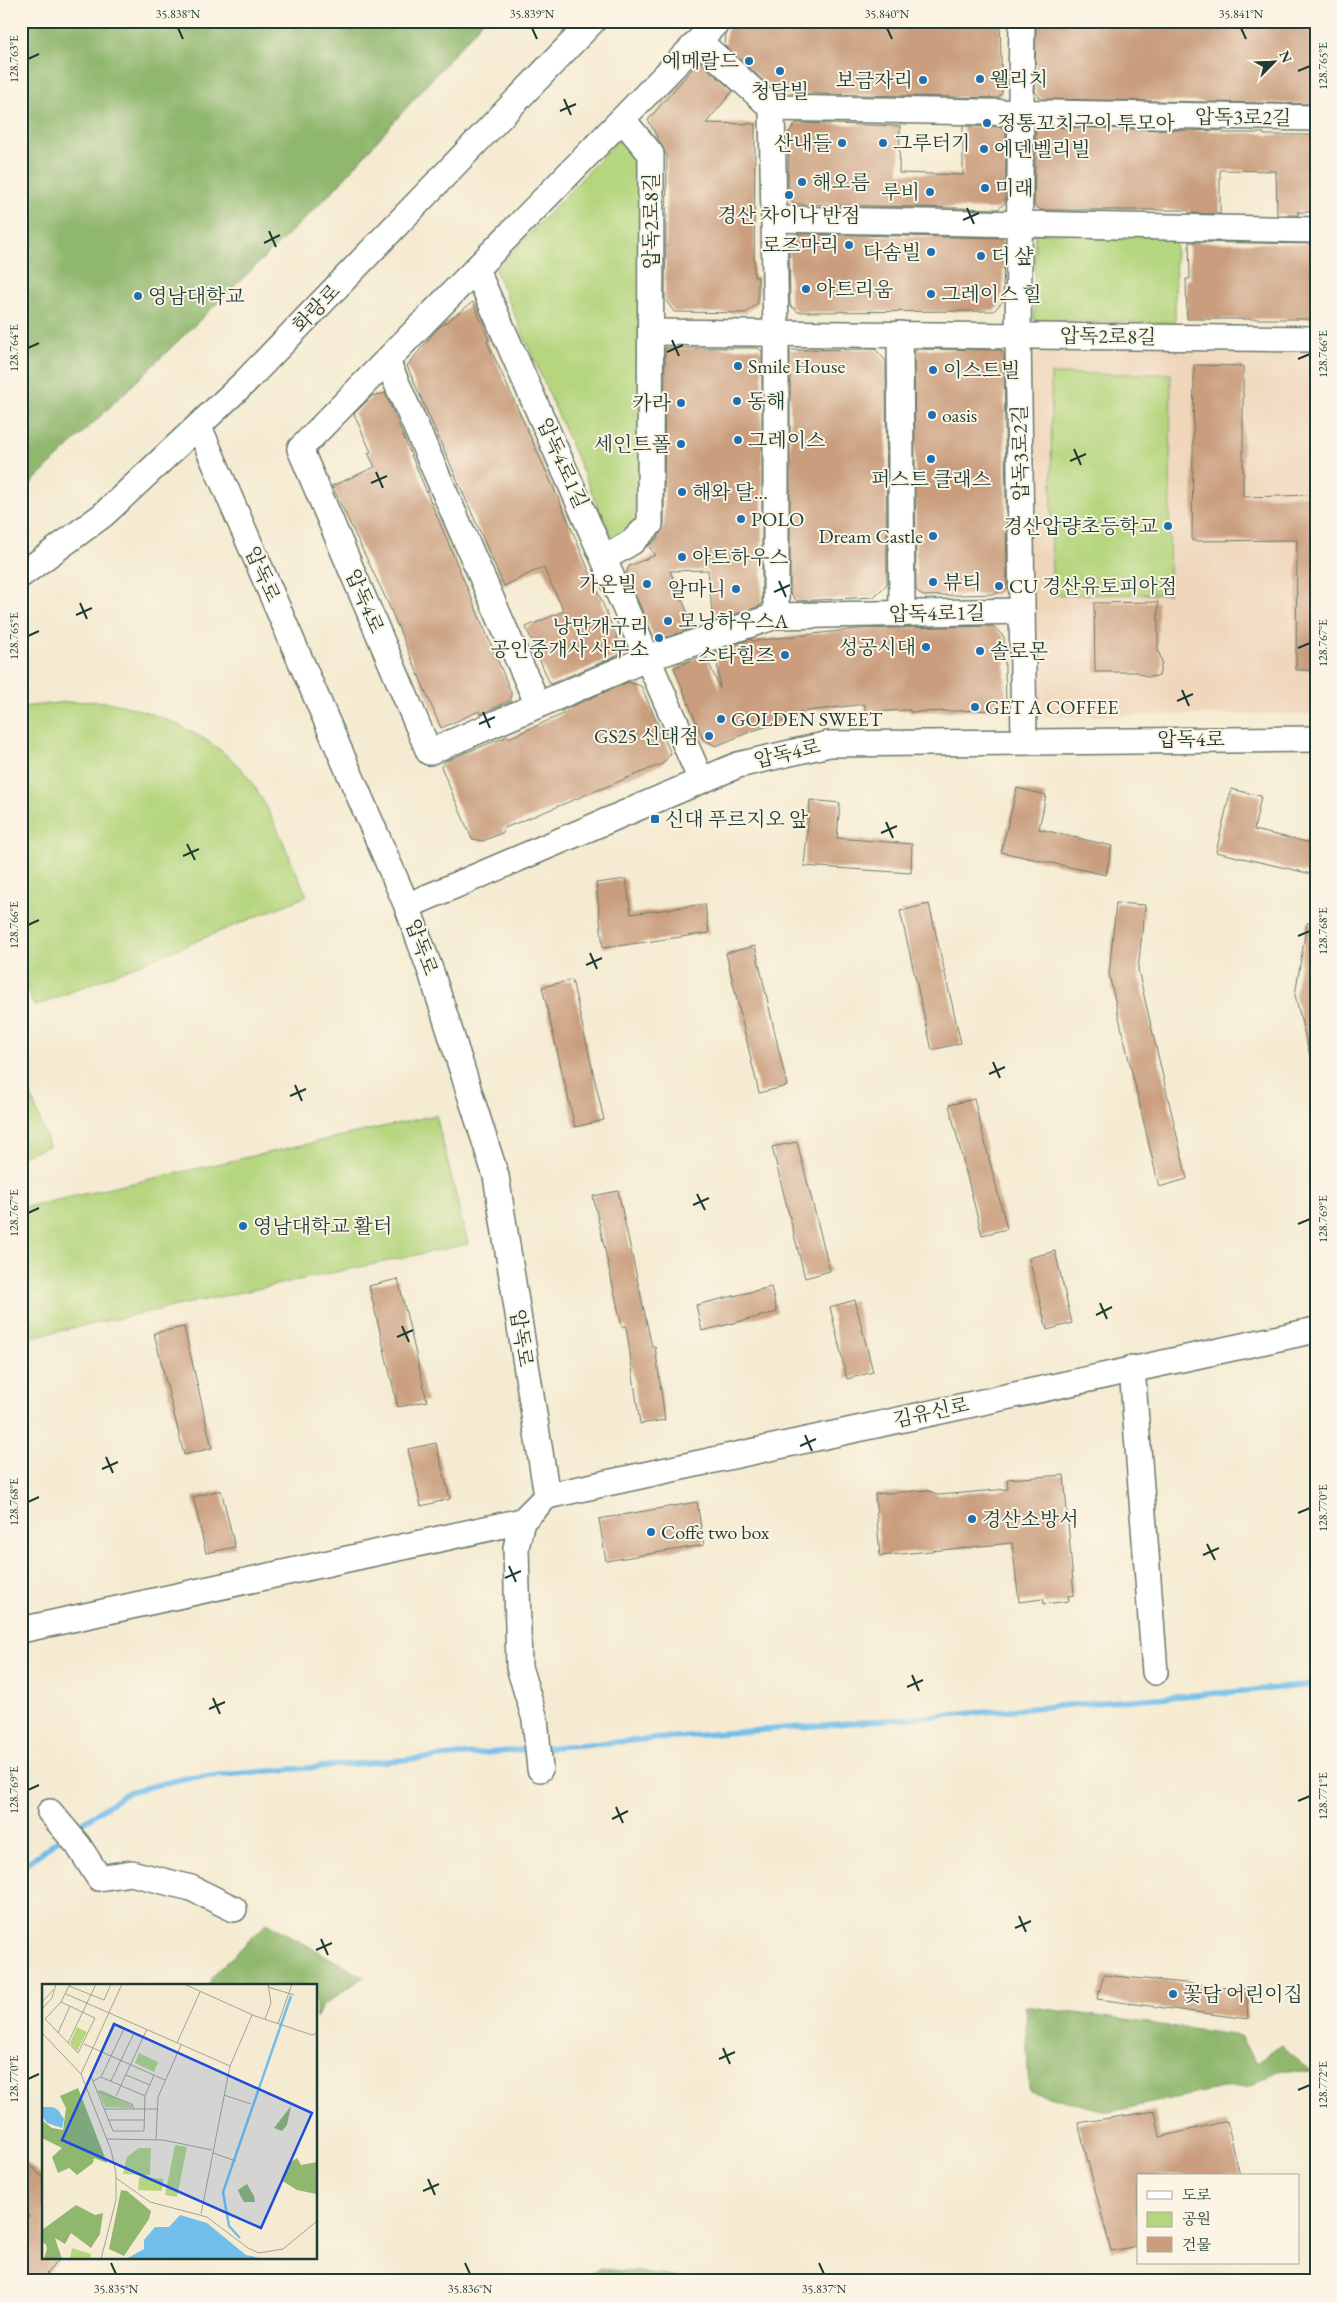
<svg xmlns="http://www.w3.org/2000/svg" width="1337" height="2302" viewBox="0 0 1337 2302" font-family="'EB Garamond','Noto Serif KR',serif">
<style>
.built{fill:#efd6bb}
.green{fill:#b5d67f;stroke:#6a8a5a}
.forest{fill:#90b76e;stroke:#587a51}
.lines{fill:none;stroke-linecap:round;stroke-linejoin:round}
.stream{stroke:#71beeb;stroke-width:5.5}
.building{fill:#c99d7d}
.minor-casing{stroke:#6a7a6b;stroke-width:28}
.minor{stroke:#fff;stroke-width:25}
.ticks{fill:none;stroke:#1f3d34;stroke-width:2}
.poi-dot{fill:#1f6fb2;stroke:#fcf5e5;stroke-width:2}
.labels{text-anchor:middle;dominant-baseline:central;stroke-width:4;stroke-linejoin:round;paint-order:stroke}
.poi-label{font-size:20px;fill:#1f3d34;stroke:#fcf5e5;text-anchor:start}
.street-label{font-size:20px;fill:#1f3d34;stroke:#fcf5e5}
.inset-river{fill:none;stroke:#71beeb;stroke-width:2.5}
.inset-road{fill:none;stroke:#9fa593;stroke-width:1}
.view{fill:#1d4ed8;fill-opacity:0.15;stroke:#1d4ed8;stroke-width:2.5}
.inset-edge{fill:none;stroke:#1f3d34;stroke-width:2.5}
.neatline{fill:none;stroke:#1f3d34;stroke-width:2}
.ticks-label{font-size:12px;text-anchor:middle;fill:#1f3d34}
</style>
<rect width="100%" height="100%" fill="#fcf5e5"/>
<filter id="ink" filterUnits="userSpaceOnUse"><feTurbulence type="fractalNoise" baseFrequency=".02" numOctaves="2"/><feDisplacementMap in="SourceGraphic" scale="10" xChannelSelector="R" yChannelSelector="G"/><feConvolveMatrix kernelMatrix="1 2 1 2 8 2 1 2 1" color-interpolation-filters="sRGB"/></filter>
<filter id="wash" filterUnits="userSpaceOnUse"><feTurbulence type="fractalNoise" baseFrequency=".0096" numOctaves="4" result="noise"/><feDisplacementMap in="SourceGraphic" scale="20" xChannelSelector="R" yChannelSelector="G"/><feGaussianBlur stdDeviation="1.12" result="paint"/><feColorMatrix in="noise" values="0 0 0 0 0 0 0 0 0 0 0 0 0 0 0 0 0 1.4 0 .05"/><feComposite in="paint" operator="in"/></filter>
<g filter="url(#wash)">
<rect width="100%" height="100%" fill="#f5ebd2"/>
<polygon class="built" points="1018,335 1316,338 1316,714 1023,716"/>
<g class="green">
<polygon points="622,136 643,159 640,524 613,541 495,270"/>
<polygon points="1035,233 1176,235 1175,323 1034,320"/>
<polygon points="1051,374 1171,374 1169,594 1052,595"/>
<path d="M67,702c14,0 31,-2 45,1 47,9 110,37 138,77 24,34 39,78 57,116l-273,111 -13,-33v-267z"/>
<polygon points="21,1067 49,1146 21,1156"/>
<polygon points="436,1115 468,1244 21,1339 21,1208"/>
</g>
<g class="forest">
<polygon points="21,21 483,21 332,192 21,493"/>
<polygon points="267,1923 364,1977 322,2006 316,2019 316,1986 207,1986 215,1974"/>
<polygon points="1025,2006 1241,2036 1256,2063 1282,2045 1311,2073 1281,2069 1249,2087 1222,2088 1109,2112 1029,2091"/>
<polygon points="599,2269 650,2273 696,2281 576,2281"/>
</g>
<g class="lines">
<g class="stream">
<polyline points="543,1748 1316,1685"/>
<polyline points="73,1829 128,1792 186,1778 532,1749"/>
<polyline points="21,1868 63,1836"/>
</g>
</g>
<g id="blocks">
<g class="building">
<polygon points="732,21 1000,21 1002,93 998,98 777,93 725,46 726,33"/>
<polygon points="1042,21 1176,25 1316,21 1316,104 1041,99 1035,92 1036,26"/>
<polygon points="699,61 733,91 706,123 755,124 754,277 758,277 758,303 746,313 674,312 665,299 667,156 648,120"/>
<polygon points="796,123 900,126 899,173 963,175 963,126 1001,127 1006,132 1005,203 998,209 794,204 788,197 788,171 789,132"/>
<polygon points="1036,127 1223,131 1223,133 1264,133 1264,135 1316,135 1316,212 1297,212 1299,215 1277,215 1276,171 1220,170 1220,214 1189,213 1189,210 1041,210 1034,205"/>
<polygon points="798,234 1000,238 1004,244 1003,301 994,311 798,312 790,305 789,239"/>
<polygon points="1189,242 1316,244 1316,319 1187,319 1186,279 1190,279"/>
<polygon points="473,302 489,340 487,341 564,511 620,645 619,655 550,684 526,627 564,611 543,567 504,586 407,366 437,329"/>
<polygon points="665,348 758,348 762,351 762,603 760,606 713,622 708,570 670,571 694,628 660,639 653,635 626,574 629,566 656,555 648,546 657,539 664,524"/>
<polygon points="875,349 886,361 887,584 874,597 797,601 790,594 790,350"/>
<polygon points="918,349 1000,350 1004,353 1007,585 996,594 923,596 916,590 914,351"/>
<polygon points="1194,365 1243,366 1243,497 1316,495 1316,670 1296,670 1297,540 1192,541"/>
<polygon points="385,393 511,692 511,700 481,714 479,711 441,728 387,601 332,486 375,467 368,453 371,452 354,414 372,396"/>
<polygon points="1158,602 1158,649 1162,662 1159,676 1147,677 1137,672 1095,672 1094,603"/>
<polygon points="993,626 1004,637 1006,703 999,710 910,712 910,710 865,712 865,704 799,712 800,716 752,731 716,746 703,739 674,668 705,654 720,689 716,651 751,639 752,641 857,629"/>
<polygon points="628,682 641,686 671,754 662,764 502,829 504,832 483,841 472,839 441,767 445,761 508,736 509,738 563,714 561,711"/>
<polygon points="1017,788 1046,795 1039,829 1112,846 1106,875 1001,852"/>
<polygon points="1231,789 1261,796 1254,830 1316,844 1316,875 1216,852"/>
<polygon points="810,800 840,803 837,838 912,844 911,873 804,866"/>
<polygon points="626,879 631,914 705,904 709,933 603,948 596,883"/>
<polygon points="1116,903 1145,905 1138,970 1187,1179 1159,1187 1109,975"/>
<polygon points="929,904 961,1043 932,1050 900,911"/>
<polygon points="1307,923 1316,923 1316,1056 1310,1056 1295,995"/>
<polygon points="755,946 787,1086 759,1093 726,953"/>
<polygon points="572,980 604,1120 575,1127 542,987"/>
<polygon points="974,1099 1007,1229 982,1235 949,1105"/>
<polygon points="797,1142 830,1271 805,1278 772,1147"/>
<polygon points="618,1191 652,1347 655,1346 665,1420 640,1424 626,1326 622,1327 593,1196"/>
<polygon points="1055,1251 1072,1323 1047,1330 1029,1258"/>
<polygon points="398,1279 427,1401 398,1407 369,1286"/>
<polygon points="771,1287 777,1312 702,1331 696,1305"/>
<polygon points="855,1300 873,1372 847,1379 830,1307"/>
<polygon points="184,1327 212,1448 184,1455 154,1333"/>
<polygon points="436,1443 450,1499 421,1506 408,1449"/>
<polygon points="1064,1475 1074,1595 1068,1596 1069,1601 1044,1604 1043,1599 1019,1602 1012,1543 880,1556 875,1494 927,1490 939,1495 1008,1489 1007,1479"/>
<polygon points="221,1490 235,1547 206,1553 193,1497"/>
<polygon points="697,1502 704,1545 606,1561 599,1519"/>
<polygon points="1104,1975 1246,1989 1248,2019 1097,1999"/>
<polygon points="1155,2111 1160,2137 1227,2121 1240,2176 1138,2176 1138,2246 1111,2251 1078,2123"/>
<polygon points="21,2158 44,2178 44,2258 60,2258 40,2281 21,2281 21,2224 29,2216 21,2210"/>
</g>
</g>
</g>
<g filter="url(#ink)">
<use href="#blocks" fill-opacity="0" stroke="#6a7a6b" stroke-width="1"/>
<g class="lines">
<g class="minor-casing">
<g id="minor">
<polyline points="718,21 300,449 429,752 648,658 776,616 1022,611"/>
<polyline points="1022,21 1018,335 1024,740"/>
<polyline points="699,41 772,108 1316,118"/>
<polyline points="772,108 776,333 776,616"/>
<polyline points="774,219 1316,230"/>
<polyline points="476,269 701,780"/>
<polyline points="651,332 1316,339"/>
<polyline points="900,334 902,614"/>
<polyline points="387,361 538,705"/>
<polyline points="199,427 407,906 432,975 496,1176 547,1496"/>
<polyline points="605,558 632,542 650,524 651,154 623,120"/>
<polyline points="21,575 103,515 245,382 593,21"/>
<polyline points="407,906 738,765 829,744 1316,739"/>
<polyline points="1132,1368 1155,1672"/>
<polyline points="547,1496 1316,1330"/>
<polyline points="522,1521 516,1548 519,1667 535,1719 540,1769"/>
<polyline points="21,1630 522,1521 547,1496"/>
<polyline points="50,1812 78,1845 99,1878 131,1873 191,1888 234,1909"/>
</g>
</g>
<use href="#minor" class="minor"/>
</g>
</g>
<path class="ticks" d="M178,28l5,11M532,28l5,11M887,28l5,11M1241,28l5,11M28,59l11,-5M1298,71l12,-5M564,99l7,16M560,111l16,-7M967,208l7,16M963,220l16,-7M269,231l7,16M264,243l16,-8M672,340l7,16M28,348l11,-5M667,352l16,-7M1298,359l12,-5M1074,449l7,16M1070,461l16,-7M376,472l7,16M371,483l16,-7M779,581l7,16M774,592l16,-7M80,603l7,16M76,615l16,-7M28,636l11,-5M1298,648l12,-5M1182,690l7,16M1177,701l16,-7M483,712l7,16M479,724l16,-7M886,822l7,16M881,833l16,-7M187,844l8,16M183,856l16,-7M28,925l11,-5M1298,936l12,-5M590,953l7,16M586,965l16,-7M993,1062l7,16M989,1074l16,-7M295,1085l7,16M290,1096l16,-7M697,1194l8,16M693,1205l16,-7M28,1213l11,-5M1298,1224l12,-5M1100,1303l7,16M1096,1315l16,-8M402,1326l7,16M397,1337l16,-7M805,1435l7,16M800,1446l16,-7M106,1457l7,16M102,1469l16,-7M28,1502l11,-5M1298,1513l12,-5M1207,1544l8,16M1203,1555l16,-7M509,1566l7,16M505,1578l16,-7M912,1675l7,16M907,1687l16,-7M213,1698l7,16M209,1709l16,-7M28,1790l11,-5M1298,1801l12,-5M616,1807l7,16M612,1819l16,-8M1019,1916l7,16M1015,1928l16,-7M321,1939l7,16M316,1950l16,-7M723,2048l7,16M719,2059l16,-7M28,2079l11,-5M1298,2090l12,-5M428,2179l7,16M423,2191l16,-7M111,2263l5,11M465,2263l5,11M819,2263l5,11"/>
<g class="poi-dot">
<circle cx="749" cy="61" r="5"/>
<circle cx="780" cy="71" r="5"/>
<circle cx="980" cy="79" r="5"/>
<circle cx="923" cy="80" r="5"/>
<circle cx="987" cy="123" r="5"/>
<circle cx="842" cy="143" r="5"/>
<circle cx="883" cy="143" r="5"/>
<circle cx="984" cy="149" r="5"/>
<circle cx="802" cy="182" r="5"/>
<circle cx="985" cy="188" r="5"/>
<circle cx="930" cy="192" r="5"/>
<circle cx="789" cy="195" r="5"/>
<circle cx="849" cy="245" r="5"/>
<circle cx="931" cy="252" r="5"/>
<circle cx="981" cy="256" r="5"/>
<circle cx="806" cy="289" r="5"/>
<circle cx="931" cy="294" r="5"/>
<circle cx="138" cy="296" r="5"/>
<circle cx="738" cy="366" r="5"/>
<circle cx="933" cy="370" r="5"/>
<circle cx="737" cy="401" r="5"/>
<circle cx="681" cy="403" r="5"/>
<circle cx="932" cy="415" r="5"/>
<circle cx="738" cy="440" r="5"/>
<circle cx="681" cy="444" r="5"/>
<circle cx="931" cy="459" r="5"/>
<circle cx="682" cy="492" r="5"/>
<circle cx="741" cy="519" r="5"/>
<circle cx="1168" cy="526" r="5"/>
<circle cx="933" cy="536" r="5"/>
<circle cx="682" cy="557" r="5"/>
<circle cx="933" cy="582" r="5"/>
<circle cx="647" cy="584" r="5"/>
<circle cx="999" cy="586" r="5"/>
<circle cx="736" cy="589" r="5"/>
<circle cx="668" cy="621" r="5"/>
<circle cx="659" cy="638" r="5"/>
<circle cx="926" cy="647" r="5"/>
<circle cx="980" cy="651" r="5"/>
<circle cx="785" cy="655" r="5"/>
<circle cx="975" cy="707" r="5"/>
<circle cx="721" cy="719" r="5"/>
<circle cx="709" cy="736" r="5"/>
<rect x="650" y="814" width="10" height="10" rx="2.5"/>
<circle cx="243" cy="1226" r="5"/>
<circle cx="972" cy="1519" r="5"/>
<circle cx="651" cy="1532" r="5"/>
<circle cx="1173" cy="1994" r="5"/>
</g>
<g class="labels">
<g class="poi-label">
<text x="739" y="61" text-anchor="end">에메랄드</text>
<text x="990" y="79">웰리치</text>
<text x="913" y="80" text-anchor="end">보금자리</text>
<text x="780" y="91" text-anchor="middle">청담빌</text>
<text x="997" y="123">정통꼬치구이 투모아</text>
<text x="832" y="143" text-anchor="end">산내들</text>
<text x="893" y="143">그루터기</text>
<text x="994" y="149">에덴벨리빌</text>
<text x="812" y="182">해오름</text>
<text x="995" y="188">미래</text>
<text x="920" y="192" text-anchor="end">루비</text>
<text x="789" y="215" text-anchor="middle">경산 차이나 반점</text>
<text x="839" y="245" text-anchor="end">로즈마리</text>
<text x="921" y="252" text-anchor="end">다솜빌</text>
<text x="991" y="256">더 샾</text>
<text x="816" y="289">아트리움</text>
<text x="941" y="294">그레이스 힐</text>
<text x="148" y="296">영남대학교</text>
<text x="748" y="366">Smile House</text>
<text x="943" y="370">이스트빌</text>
<text x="747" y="401">동해</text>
<text x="671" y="403" text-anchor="end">카라</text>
<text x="942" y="415">oasis</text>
<text x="748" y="440">그레이스</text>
<text x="671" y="444" text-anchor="end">세인트폴</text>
<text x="931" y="479" text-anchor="middle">퍼스트 클래스</text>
<text x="692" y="492">해와 달...</text>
<text x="751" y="519">POLO</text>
<text x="1158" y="526" text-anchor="end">경산압량초등학교</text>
<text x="923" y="536" text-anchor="end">Dream Castle</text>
<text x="692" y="557">아트하우스</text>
<text x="943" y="582">뷰티</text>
<text x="637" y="584" text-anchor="end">가온빌</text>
<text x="1009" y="586">CU 경산유토피아점</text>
<text x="726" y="589" text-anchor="end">알마니</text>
<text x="678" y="621">모닝하우스A</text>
<text x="649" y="626" text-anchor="end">낭만개구리<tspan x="649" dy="23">공인중개사 사무소</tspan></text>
<text x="916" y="647" text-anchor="end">성공시대</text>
<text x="990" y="651">솔로몬</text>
<text x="775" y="655" text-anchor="end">스타힐즈</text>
<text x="985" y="707">GET A COFFEE</text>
<text x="731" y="719">GOLDEN SWEET</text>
<text x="699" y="736" text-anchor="end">GS25 신대점</text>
<text x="665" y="819">신대 푸르지오 앞</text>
<text x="253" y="1226">영남대학교 활터</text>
<text x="982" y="1519">경산소방서</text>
<text x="661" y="1532">Coffe two box</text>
<text x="1183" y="1994">꽃담 어린이집</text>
</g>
<g class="street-label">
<text transform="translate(1243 117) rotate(1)">압독3로2길</text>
<text transform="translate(651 221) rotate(-90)">압독2로8길</text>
<text transform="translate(316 308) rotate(-46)">화랑로</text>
<text transform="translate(1108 336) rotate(1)">압독2로8길</text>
<text transform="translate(1020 453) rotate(-91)">압독3로2길</text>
<text transform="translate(563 463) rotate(66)">압독4로1길</text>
<text transform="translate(263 574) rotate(66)">압독로</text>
<text transform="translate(365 601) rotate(67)">압독4로</text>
<text transform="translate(937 613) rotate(-1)">압독4로1길</text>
<text x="1191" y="739">압독4로</text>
<text transform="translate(787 753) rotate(-13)">압독4로</text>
<text transform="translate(422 947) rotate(70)">압독로</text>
<text transform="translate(522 1338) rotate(81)">압독로</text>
<text transform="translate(931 1412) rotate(-12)">김유신로</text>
</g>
</g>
<g transform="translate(42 1984)">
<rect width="275" height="275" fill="#f5ebd2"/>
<path d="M35,43l10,5 -10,19 -7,-8zM97,69l19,9 -4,10 -19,-9zM59,106l31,15v3l-27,-1 -7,-16zM133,161l12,2 -10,50 -12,-2zM97,164h12l-1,27 -27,-1 4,-17zM97,193l24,2 -1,12 -24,-1zM30,264l19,6 -1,5 -20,-1z" fill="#b5d67f"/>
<path d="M36,104l29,75 -13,-5 -1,5 -16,12 -8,-7 -11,5 -6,-16 10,-9 -20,-10v-18l10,8 11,2 3,-22 -6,-12zM249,122l-4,19 -5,6 -8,-3zM255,174l4,7 16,-3 -1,32 -19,-4 -16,-10 7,-16zM205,200l7,12 1,6h-11l-3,-5 -3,-7zM79,206l6,1 24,20 -2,8 -25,37 -15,-7zM34,221l19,10 8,-2 -3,21 -9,14 -20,-15 -6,11 -10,-6 7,21h-18l3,-10 -1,-5 -4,-1v-13z" fill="#90b76e"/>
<path d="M1,123h10l5,3 6,9 -2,9 -15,-5 -5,-7zM138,231l27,8 39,32 19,4h-139l18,-10v-9l11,-13h14z" fill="#71beeb"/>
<path class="inset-river" d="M198,254l-11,-12 -6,-34 68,-196"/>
<path class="inset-road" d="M142,0l71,32 57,19 5,-2M27,2l35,14 7,-16M226,3l26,8M24,10l164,72M0,18l11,-12M19,18l34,16 -17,35 -33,-34 16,-17 9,-18M0,25l10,-11 4,-14M223,35l6,-16 -3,-19M236,40l14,-40M0,49l39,41 30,76 5,23v27l-15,59M16,49l12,-27M101,53l-28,-12 -24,51 22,55h31l1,-35 9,-21M26,59l28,-59M135,59l23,-51M42,60l81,36M39,90l41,-90M84,91l24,10M59,93l44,19M51,97l8,-4 23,-48M69,97l23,-48M55,107l35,13 2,5M182,111l27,9M74,112l31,-67M62,125h53M66,136h36M65,155l56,1 49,10M114,155l2,-42 23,-52M171,169l23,8M74,194l34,24 57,15 41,31 11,5 24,-4 34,-28M159,230l29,-148 22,-51"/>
<path class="view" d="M72,40l198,89 -51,115 -199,-88z"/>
<rect width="275" height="275" class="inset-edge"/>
</g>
<rect width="1337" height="2302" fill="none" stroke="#fcf5e5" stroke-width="55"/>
<rect x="1137" y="2174" width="162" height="90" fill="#fcf5e5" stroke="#a4ab9e"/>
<rect x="1147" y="2191" width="25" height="8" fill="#ffffff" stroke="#a4ab9e"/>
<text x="1182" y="2200" font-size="15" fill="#1f3d34">도로</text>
<rect x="1147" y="2212" width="25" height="15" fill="#b5d67f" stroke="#a4ab9e"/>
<text x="1182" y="2224" font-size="15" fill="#1f3d34">공원</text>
<rect x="1147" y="2237" width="25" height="15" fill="#c99d7d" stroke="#a4ab9e"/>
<text x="1182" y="2250" font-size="15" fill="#1f3d34">건물</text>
<g transform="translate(1274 62) rotate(66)" stroke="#fcf5e5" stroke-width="4" paint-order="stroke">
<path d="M0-4L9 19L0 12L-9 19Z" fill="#1f3d34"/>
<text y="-8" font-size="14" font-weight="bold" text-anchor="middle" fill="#1f3d34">N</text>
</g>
<rect x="28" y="28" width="1282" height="2246" class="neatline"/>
<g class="ticks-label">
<text x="178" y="18">35.838°N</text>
<text x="532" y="18">35.839°N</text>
<text x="887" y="18">35.840°N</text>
<text x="1241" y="18">35.841°N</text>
<text transform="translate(14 59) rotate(-90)" y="4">128.763°E</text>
<text transform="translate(1323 66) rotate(-90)" y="4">128.765°E</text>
<text transform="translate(14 348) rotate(-90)" y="4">128.764°E</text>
<text transform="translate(1323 354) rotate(-90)" y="4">128.766°E</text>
<text transform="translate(14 636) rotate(-90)" y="4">128.765°E</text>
<text transform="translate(1323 643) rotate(-90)" y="4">128.767°E</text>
<text transform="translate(14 925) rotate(-90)" y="4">128.766°E</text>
<text transform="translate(1323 931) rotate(-90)" y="4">128.768°E</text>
<text transform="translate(14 1213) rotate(-90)" y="4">128.767°E</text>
<text transform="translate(1323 1219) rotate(-90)" y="4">128.769°E</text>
<text transform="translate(14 1502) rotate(-90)" y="4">128.768°E</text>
<text transform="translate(1323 1508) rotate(-90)" y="4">128.770°E</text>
<text transform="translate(14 1790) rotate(-90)" y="4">128.769°E</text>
<text transform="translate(1323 1796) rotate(-90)" y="4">128.771°E</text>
<text transform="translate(14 2079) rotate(-90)" y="4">128.770°E</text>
<text transform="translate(1323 2085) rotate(-90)" y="4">128.772°E</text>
<text x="116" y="2293">35.835°N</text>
<text x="470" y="2293">35.836°N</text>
<text x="824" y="2293">35.837°N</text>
</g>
</svg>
